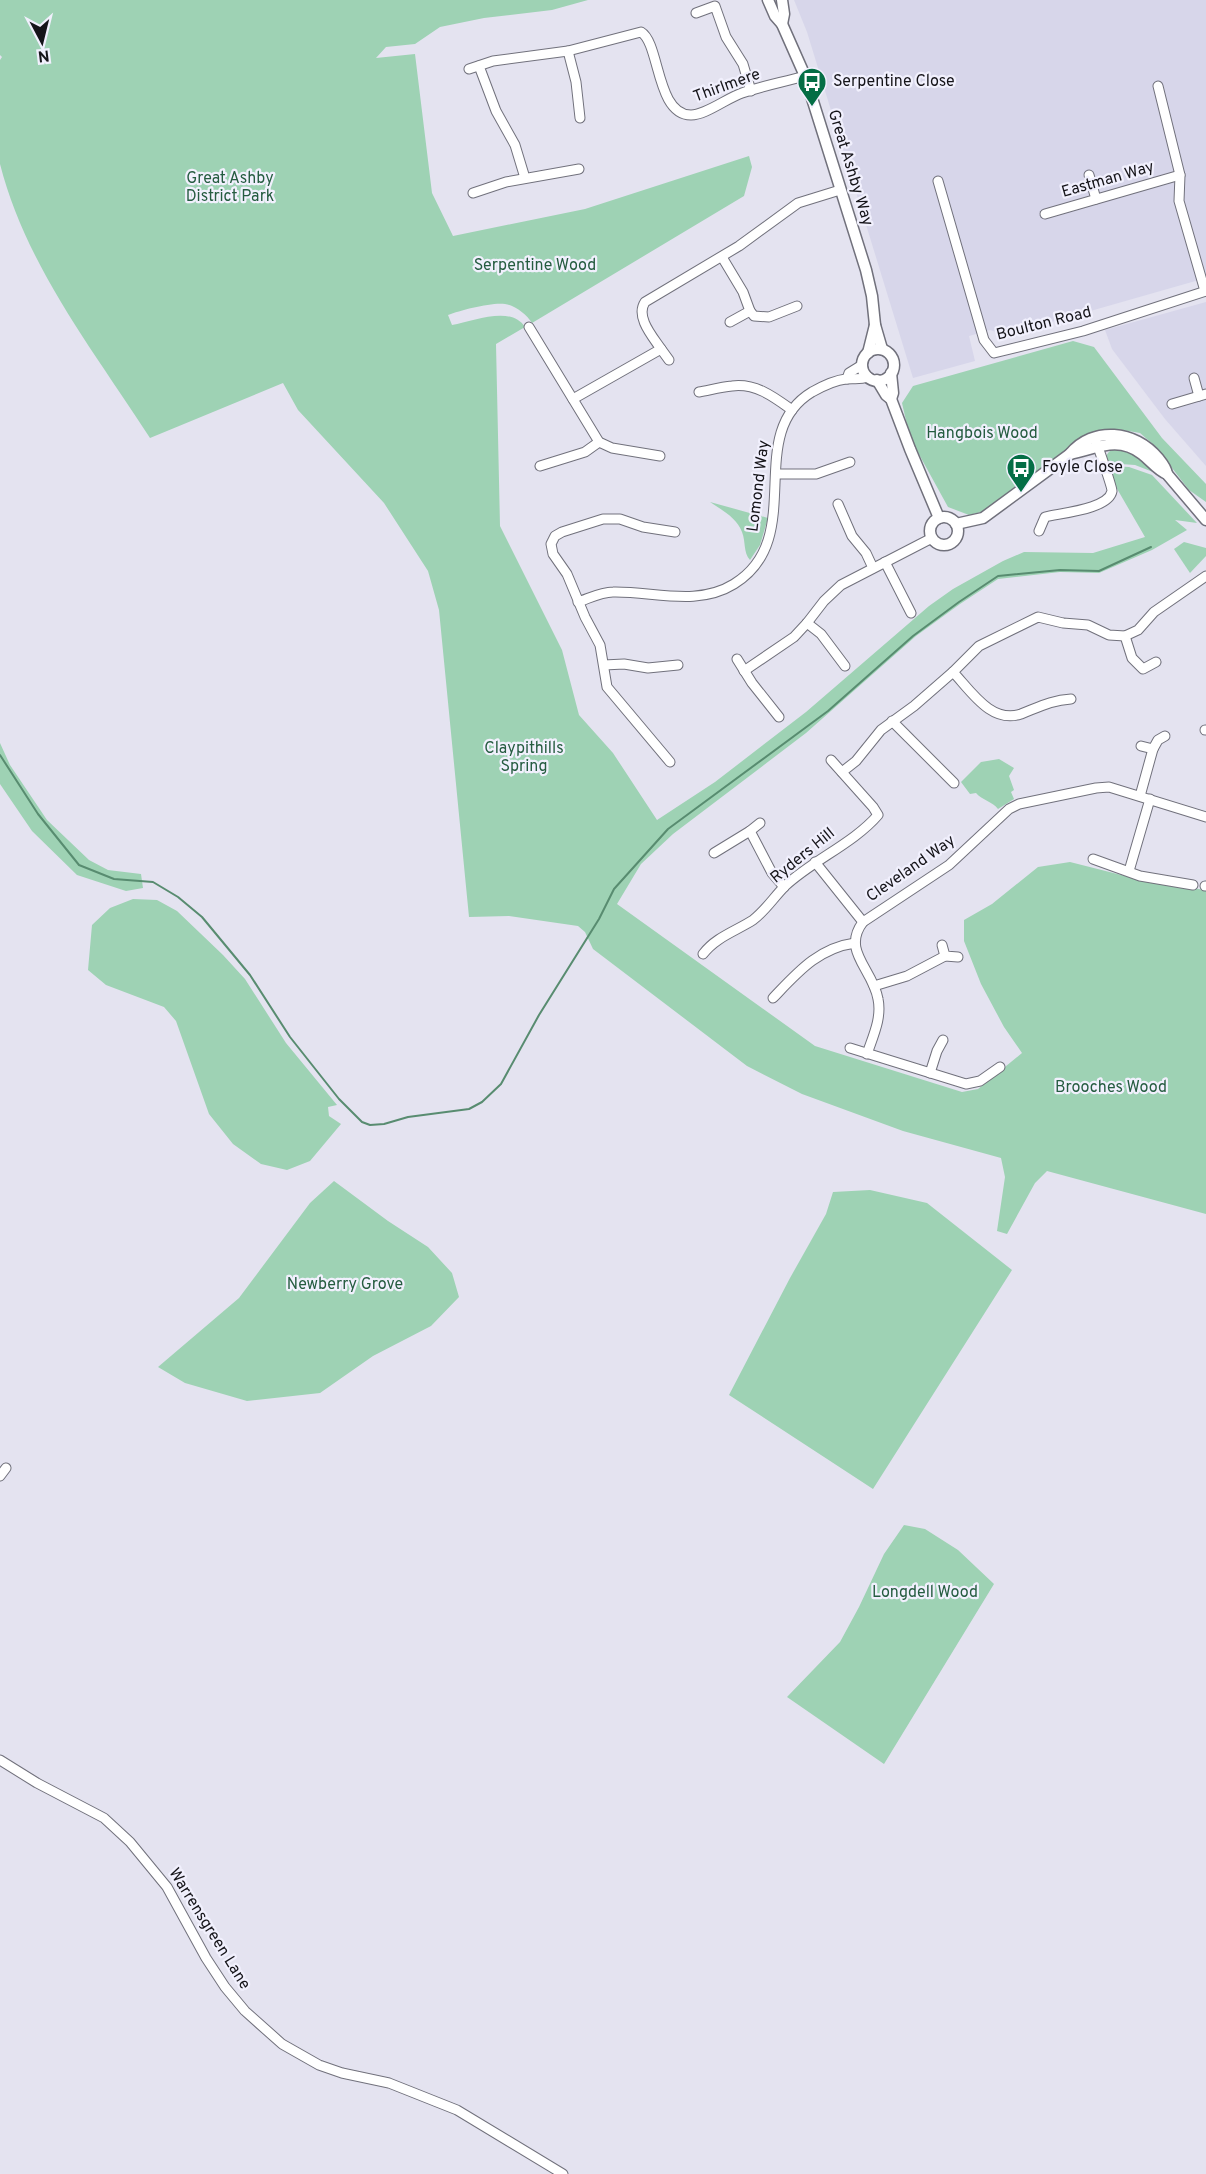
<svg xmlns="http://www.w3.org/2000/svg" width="1206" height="2174" viewBox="0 0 1206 2174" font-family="Overpass,sans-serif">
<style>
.built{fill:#d7d6ea}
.green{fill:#9ed2b4}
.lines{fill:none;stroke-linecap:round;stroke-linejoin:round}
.stream{stroke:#588c70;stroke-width:2}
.minor-casing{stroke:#71717c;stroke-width:11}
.tertiary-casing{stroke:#71717c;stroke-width:13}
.minor{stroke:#fff;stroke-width:9}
.tertiary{stroke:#fff;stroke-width:10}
.labels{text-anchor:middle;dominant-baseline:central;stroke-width:4.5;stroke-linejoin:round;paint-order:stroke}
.poi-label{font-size:16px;fill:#151419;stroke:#f1f0fd;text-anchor:start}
.street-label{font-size:16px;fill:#151419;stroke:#f1f0fd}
.park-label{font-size:16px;fill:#255c40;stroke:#f1f0fd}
</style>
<rect width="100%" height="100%" fill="#e4e3f0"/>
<g class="built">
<polygon points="794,0 1206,0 1206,278 1006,335 990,330 969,336 975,361 913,378 807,32"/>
<polygon points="1206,302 1206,466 1165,419 1112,349 1105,330"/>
</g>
<g class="green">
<path d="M0,0h588l-36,10 -68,8 -44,9 -25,17 -29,3 -10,11 39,-4 17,139 21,43 132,-27 164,-53 3,11 -8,29 -212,127c-5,-8 -17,-18 -27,-19 -13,-2 -44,6 -57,11l4,10c22,-4 59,-20 73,2l-29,17 4,182 62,124 17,65 34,38 44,67 58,-38 91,-70 123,-106 24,-17 50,-28 21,-9 69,1 52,-16 -29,-50 -7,-21 20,1 23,8 45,48 -22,-3 12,10 -35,20 -53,23 -39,-1 -62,7 -38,25 -44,32 -110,97 -133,101 -32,30 -24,40 198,142 147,46 16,-3 44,-36 -18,-26 -23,-43 -17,-43v-21l28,-16 46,-37 32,-5 79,20 57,8v324l-159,-43 -12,12 -28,51 -10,-3 8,-54 -4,-19 -98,-27 -101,-37 -55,-28 -154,-117 -8,-17 -7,-6 -69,-10 -40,1 -30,-307 -11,-39 -44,-68 -86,-93 -15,-27 -133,55c-56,-87 -124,-172 -150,-274v-104l2,-3 -2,-2z"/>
<polygon points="1073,341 1094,347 1162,438 1206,484 1206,502 1189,490 1155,446 1140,433 1117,429 1087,435 989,510 969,515 948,507 910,438 902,403 913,386"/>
<path d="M1122,446l35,23 -4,3 -18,-7 -29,-2c-1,-12 6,-14 16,-17z"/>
<path d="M710,502l58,16 -8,27 -10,15c-7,-8 -4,-18 -8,-28 -5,-14 -20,-22 -32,-30z"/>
<polygon points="1184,542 1206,548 1206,556 1190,573 1174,549"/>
<polygon points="0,743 10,765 47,820 89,860 108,870 141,874 143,888 126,891 77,875 32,831 0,784"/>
<path d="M999,759l15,9 -5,8 5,14 -3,2 3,7 -16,10c-5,-7 -16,-9 -22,-16l-6,1 -9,-12 20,-20z"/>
<polygon points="133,899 157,900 177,911 223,955 245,979 286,1043 337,1105 328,1107 329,1116 341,1124 310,1161 287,1170 261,1164 233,1144 209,1114 176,1021 164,1007 106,985 88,970 92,925 110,908"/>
<polygon points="334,1181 388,1221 428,1247 452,1273 459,1297 431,1326 373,1356 320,1393 247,1401 185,1383 158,1367 239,1298 310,1203"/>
<polygon points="870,1190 927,1203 1012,1270 873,1489 729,1395 790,1278 826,1214 833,1192"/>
<polygon points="904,1525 925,1529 958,1550 994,1584 884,1764 787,1697 840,1642 859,1607 884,1554"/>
</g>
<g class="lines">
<polyline class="stream" points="0,755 38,814 79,865 114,879 153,882 178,897 202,917 250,975 290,1037 339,1099 362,1122 370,1125 384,1124 408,1117 469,1109 482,1102 501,1084 539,1015 599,919 614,889 668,829 828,711 913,636 959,602 998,576 1060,570 1099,571 1151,547"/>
<g class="minor-casing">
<g id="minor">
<polyline points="696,13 715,6 726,37 743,64 751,91"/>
<polyline points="568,51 576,82 580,118"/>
<polyline points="479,66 496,111 515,145 525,178"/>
<path d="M469,69l24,-8 75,-10 73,-19c19,11 15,83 50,83 15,0 36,-17 51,-22 20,-7 42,-11 63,-17"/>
<polyline points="1158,86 1180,175 1179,201 1205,291"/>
<polyline points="1089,175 1096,199"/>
<polyline points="938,181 984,340 994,353 1083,331 1206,291"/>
<polyline points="473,193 506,182 579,169"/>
<polyline points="1045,214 1180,175"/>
<polyline points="722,257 743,292 750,311 754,316 769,317 797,306"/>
<polyline points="730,322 750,311"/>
<polyline points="529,327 599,442 612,448 660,456"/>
<polyline points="661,349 669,360"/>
<polyline points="1194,378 1199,396"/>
<polyline points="847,379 849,373 862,365"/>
<path d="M699,392c11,-2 22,-5 33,-6 24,-3 42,11 60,24"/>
<path d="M573,399l88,-50c-8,-12 -26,-32 -16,-47l94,-56 59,-43 42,-13"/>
<polyline points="1172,404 1206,394"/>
<polyline points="540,466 585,452 599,442"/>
<polyline points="776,474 816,474 850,462"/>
<polyline points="838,504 852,536 866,553 873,568"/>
<path d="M1039,531l6,-14c16,-4 64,-8 67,-26 0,-4 -13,-42 -16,-49"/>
<polyline points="885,562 911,613"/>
<path d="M578,602c12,-4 23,-10 35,-10 40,-1 84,15 121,-8 75,-46 8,-150 78,-192 9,-5 24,-12 34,-13 8,-1 13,1 22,-2"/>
<polyline points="807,623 821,634 845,666"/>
<polyline points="1125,636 1132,658 1143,669 1156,662"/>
<polyline points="737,659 752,683 779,717"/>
<polyline points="604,665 624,664 648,668 678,665"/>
<polyline points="744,671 794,637 807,623 824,601 841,585 932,538"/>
<path d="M1071,699c-19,1 -32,8 -50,15 -30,10 -50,-23 -68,-42l26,-26 59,-29 25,6 25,2 21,10 16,1 13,-6 16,-18 52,-36"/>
<polyline points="892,721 954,783"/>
<polyline points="1205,730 1206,730"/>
<polyline points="1141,746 1153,749 1158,740 1165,736"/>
<polyline points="670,762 607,687 600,645 585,617 567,574 553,554 551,544 555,536 562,532 603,519 620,519 643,527 675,532"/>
<polyline points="842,772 856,761 881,730 914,706 953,672"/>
<polyline points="1140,796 1153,749"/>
<polyline points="750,831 772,873 784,887"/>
<polyline points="714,853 750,831 760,823"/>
<polyline points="1093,859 1140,876 1193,885"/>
<polyline points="815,862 863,922"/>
<polyline points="1129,871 1150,799"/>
<polyline points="1205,886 1206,886"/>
<polyline points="942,945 945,956 958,957"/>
<path d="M703,954c13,-17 33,-23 50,-34 13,-10 21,-23 32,-34 28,-26 69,-43 93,-71l-5,-8 -42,-47"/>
<polyline points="874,986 907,976 945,956"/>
<path d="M773,998c24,-25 45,-50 82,-55"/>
<polyline points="850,1048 966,1084 980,1081 1000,1067"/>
<path d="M867,1054c6,-18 15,-36 11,-55 -5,-30 -37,-48 -15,-77l86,-57 60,-56 10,-5 77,-16 13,-1 97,30"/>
<polyline points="930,1073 937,1051 943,1040"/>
<polyline points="0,1476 6,1468"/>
<polyline points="0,1760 37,1783 104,1818 130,1842 167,1887 206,1958 225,1987 245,2011 282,2044 319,2065 342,2073 389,2083 457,2110 563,2174"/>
</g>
</g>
<g class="tertiary-casing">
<g id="tertiary">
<polyline points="768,0 775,16 782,24 805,76 866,270 872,296 875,325 882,349"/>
<polyline points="782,0 784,14 782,24"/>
<circle cx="878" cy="365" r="16"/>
<polyline points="868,353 875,325"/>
<polyline points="877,380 886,395 891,399 910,449 939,518"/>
<polyline points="891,399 893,393 891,373"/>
<path d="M1070,454c26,-5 47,-19 72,0 8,6 15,16 25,20l39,46"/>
<circle cx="944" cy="531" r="14"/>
<path d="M956,524l27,-6 87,-64c23,-28 65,-24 88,4 4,5 8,9 9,16"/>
</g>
</g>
<use href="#minor" class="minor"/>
<use href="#tertiary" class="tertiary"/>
</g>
<defs>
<g id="bus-pin" transform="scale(1.5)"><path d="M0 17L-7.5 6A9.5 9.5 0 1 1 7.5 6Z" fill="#046e45" stroke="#f1f0fd"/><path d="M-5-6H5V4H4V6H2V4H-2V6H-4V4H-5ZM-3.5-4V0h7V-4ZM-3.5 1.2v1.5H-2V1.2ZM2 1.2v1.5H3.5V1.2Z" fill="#fff"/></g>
</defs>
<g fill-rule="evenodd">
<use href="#bus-pin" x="812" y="82"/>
<use href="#bus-pin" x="1021" y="468"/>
</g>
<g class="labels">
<g class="poi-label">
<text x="833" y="82">Serpentine Close</text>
<text x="1042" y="468">Foyle Close</text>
</g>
<g class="street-label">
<text transform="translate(727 86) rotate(-20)">Thirlmere</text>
<text transform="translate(850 168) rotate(73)">Great Ashby Way</text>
<text transform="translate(1108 180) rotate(-16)">Eastman Way</text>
<text transform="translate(1044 324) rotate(-14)">Boulton Road</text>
<text transform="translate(759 486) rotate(-83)">Lomond Way</text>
<text transform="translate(803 856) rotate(-39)">Ryders Hill</text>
<text transform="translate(911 869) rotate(-35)">Cleveland Way</text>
<text transform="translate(209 1929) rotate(58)">Warrensgreen Lane</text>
</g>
<g class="park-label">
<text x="230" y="179">Great Ashby<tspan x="230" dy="18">District Park</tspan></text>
<text x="535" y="266">Serpentine Wood</text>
<text x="982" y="434">Hangbois Wood</text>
<text x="524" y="749">Claypithills<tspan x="524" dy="18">Spring</tspan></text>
<text x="1111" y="1088">Brooches Wood</text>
<text x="345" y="1285">Newberry Grove</text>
<text x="925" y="1593">Longdell Wood</text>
</g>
</g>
<g transform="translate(42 42) rotate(173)" stroke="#f1f0fd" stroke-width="4.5" paint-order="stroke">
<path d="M0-4.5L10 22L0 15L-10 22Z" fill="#151419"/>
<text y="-9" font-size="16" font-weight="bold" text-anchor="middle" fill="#151419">N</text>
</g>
</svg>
